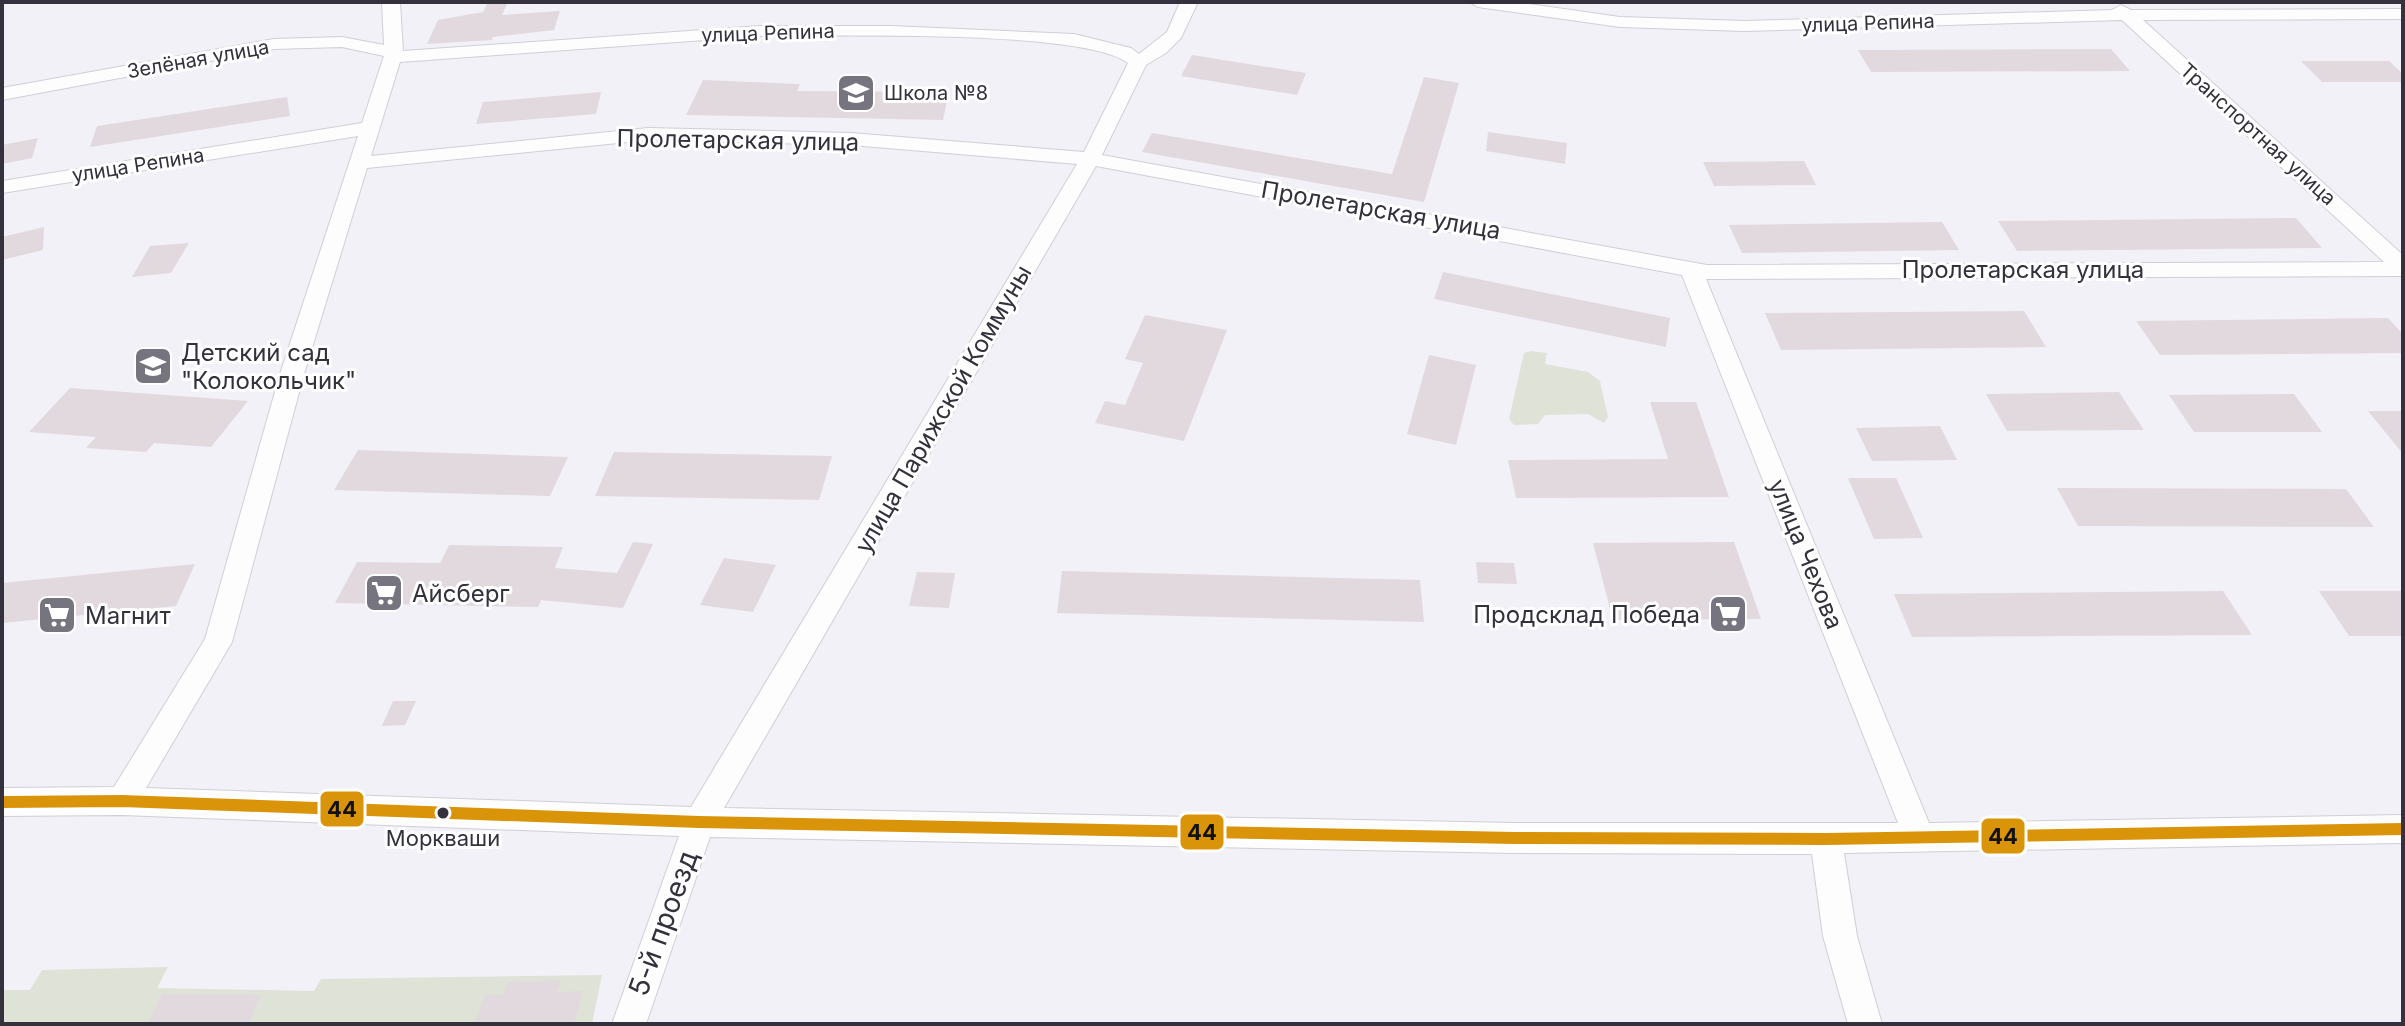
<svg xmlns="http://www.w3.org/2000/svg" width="2405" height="1026" viewBox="0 0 2405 1026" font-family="Inter,sans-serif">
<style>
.green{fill:#dfe3d7}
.building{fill:#e1d9de}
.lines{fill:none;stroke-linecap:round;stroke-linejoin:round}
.minor-casing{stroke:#d0ced7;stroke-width:2}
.minor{fill:#fdfdfe;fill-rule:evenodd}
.bus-1-casing{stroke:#fff;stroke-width:18}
.bus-1{stroke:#da9409;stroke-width:12}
.bus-dot{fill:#34313d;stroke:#fff;stroke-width:3}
.labels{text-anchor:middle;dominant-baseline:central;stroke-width:6;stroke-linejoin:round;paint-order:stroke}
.far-street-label{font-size:20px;fill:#34313d;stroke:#fff}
.far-poi-label{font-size:20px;fill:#34313d;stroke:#fff;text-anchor:start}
.bus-label{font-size:22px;fill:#34313d;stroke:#fff}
.street-label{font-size:24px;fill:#34313d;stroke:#fff}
.poi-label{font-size:24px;fill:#34313d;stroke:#fff;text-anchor:start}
.near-street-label{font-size:28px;fill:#34313d;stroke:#fff}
.line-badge{stroke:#fff;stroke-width:3}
.pale-badge-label{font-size:22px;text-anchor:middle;font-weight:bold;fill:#111}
</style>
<rect width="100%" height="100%" fill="#f2f1f7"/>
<g class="green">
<polygon points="1531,351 1547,353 1545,364 1588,372 1600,381 1608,417 1604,423 1588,414 1545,415 1538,424 1514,425 1509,419 1524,353"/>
<polygon points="168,967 157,988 314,991 321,979 602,975 592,1024 2,1024 2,990 30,990 42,970"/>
</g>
<g class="building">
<polygon points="488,2 508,2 502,15 560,11 554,30 493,37 492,40 427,44 438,20 483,12"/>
<polygon points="2111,49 2130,71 1871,72 1858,50"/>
<polygon points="1192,55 1306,73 1297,95 1181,76"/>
<polygon points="2301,61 2389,61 2403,74 2403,82 2322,82"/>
<polygon points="1424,77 1459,83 1424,202 1142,152 1152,133 1392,174"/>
<polygon points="703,80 800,84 797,91 949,92 943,120 686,115"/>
<polygon points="601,92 596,114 476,124 483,102"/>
<polygon points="287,97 290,116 90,147 97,126"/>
<polygon points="1488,132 1567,143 1565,164 1486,151"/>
<polygon points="38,138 32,158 2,164 2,145"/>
<polygon points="1804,161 1816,185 1714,186 1703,162"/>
<polygon points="2296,218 2322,248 2017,251 1998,221"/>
<polygon points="1942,222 1959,250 1742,253 1729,225"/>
<polygon points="44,227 43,250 2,260 2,237"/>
<polygon points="189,243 171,273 132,277 150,246"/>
<polygon points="1443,272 1670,318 1666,347 1434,299"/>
<polygon points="2024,311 2046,347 1781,350 1765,313"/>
<polygon points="1145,315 1227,330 1184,441 1095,423 1105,401 1125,405 1143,363 1125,359"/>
<polygon points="2388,318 2403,334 2403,353 2160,355 2136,321"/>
<polygon points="1429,355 1476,365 1456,445 1407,434"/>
<polygon points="70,388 248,401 211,447 154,443 146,452 86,448 96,437 29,432"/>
<polygon points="2119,392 2144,430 2007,431 1986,394"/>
<polygon points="2294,394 2322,432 2194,432 2169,395"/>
<polygon points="1650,402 1696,402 1729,497 1516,498 1508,460 1668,459"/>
<polygon points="2368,411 2403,411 2403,454"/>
<polygon points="1940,426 1957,460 1872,461 1856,428"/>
<polygon points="358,450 568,457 550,496 334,490"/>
<polygon points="614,452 832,456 819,500 595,496"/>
<polygon points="1848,478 1896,478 1923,538 1874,539"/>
<polygon points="2057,488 2346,489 2374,527 2078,526"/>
<polygon points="633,542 653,544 623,608 541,600 538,607 335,603 357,562 440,563 449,545 563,547 555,568 617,573"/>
<polygon points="1734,542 1761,619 1613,620 1593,543"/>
<polygon points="724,558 776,565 753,612 700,605"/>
<polygon points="1476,562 1514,563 1517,584 1478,583"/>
<polygon points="195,564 176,606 2,623 2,583"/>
<polygon points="1062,571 1420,580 1424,622 1057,613"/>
<polygon points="917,572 955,573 949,608 909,606"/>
<polygon points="2223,591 2252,635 1912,637 1894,594"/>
<polygon points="2319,591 2403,591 2403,636 2349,636"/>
<polygon points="393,701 416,701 405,725 382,726"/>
<polygon points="561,980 557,992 583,991 574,1024 475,1024 484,995 503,995 507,982"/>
<polygon points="162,994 261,995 248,1024 147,1024"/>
</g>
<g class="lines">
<g class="minor-casing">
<path id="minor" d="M382,2h18l3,49 357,-25h131l183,8 57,14 8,6 28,-22 13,-30h18l-17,36 -15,15 -20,12 -44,90 605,110 677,-3 -262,-242 -377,11 -125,-4 -142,-20 -9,-5h46l105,15 125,4 367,-11 9,-5 10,5 272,-1v10l-260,1 260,235v21l-697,3 223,544 474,-8v28l-559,10 13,83 25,88h-34l-25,-88 -11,-82 -297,-1 -805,-16 -64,187h-34l67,-188 -557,-21 -120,1v-28l112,-1 91,-148 75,-265 78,-238 -356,57v-12l360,-58 22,-67 -42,-9 -68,2 -272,51v-12l272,-49 68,-2 42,8zM760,36c68,0 324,-7 368,27l-44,89 -233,-19 -203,-5 -277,28 29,-94zM648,140l203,5 226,19 -386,643 -545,-19 86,-146 72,-268 63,-206zM1096,166l586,109 216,548h-383l-791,-15z"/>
</g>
<use href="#minor" class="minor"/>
<g class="bus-1-casing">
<polyline id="bus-1" points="2,802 122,801 699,822 1515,838 1826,839 2403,829"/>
</g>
<use href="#bus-1" class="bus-1"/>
</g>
<defs>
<g id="school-square" transform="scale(2)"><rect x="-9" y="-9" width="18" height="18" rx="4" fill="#76747e" stroke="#fff"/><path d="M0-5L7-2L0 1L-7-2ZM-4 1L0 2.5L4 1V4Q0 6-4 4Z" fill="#fff"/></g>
<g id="supermarket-square" transform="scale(2)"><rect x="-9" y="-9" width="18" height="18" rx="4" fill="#76747e" stroke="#fff"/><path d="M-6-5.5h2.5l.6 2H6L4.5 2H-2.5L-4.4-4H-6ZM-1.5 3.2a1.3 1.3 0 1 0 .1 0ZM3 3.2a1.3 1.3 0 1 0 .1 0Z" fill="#fff"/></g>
</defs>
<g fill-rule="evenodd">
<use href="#school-square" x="856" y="93"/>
<use href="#school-square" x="153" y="366"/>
<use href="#supermarket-square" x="384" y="593"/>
<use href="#supermarket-square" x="1728" y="614"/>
<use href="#supermarket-square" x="57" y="615"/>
</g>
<circle class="bus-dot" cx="443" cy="813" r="7"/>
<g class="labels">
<g class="far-street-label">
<text transform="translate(1868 23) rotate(-2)">улица Репина</text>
<text transform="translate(768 33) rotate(-2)">улица Репина</text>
<text transform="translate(198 59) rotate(-10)">Зелёная улица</text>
<text transform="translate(2258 134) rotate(42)">Транспортная улица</text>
<text transform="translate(138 165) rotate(-9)">улица Репина</text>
</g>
<g class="far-poi-label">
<text x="884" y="93">Школа №8</text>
</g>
<g class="bus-label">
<text x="443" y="838">Моркваши</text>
</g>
<g class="street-label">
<text transform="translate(738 140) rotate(1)">Пролетарская улица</text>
<text transform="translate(1381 210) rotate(10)">Пролетарская улица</text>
<text x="2023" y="269">Пролетарская улица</text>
<text transform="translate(943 409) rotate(-60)">улица Парижской Коммуны</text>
<text transform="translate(1806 554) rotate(68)">улица Чехова</text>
</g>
<g class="poi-label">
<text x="181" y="352">Детский сад<tspan x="181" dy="28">"Колокольчик"</tspan></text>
<text x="412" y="593">Айсберг</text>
<text x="1700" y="614" text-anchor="end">Продсклад Победа</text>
<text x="85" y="615">Магнит</text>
</g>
<g class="near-street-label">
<text transform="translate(663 923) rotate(-70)">5-й проезд</text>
</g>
</g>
<g class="line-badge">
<rect x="319" y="790" width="46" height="38" rx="8" fill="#da9409"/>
<rect x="1179" y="813" width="46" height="38" rx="8" fill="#da9409"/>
<rect x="1980" y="817" width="46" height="38" rx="8" fill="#da9409"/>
</g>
<g class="pale-badge-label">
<text x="342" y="817">44</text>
<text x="1202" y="840">44</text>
<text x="2003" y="844">44</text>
</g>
<rect width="2405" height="1026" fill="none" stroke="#34313d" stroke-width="8"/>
</svg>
